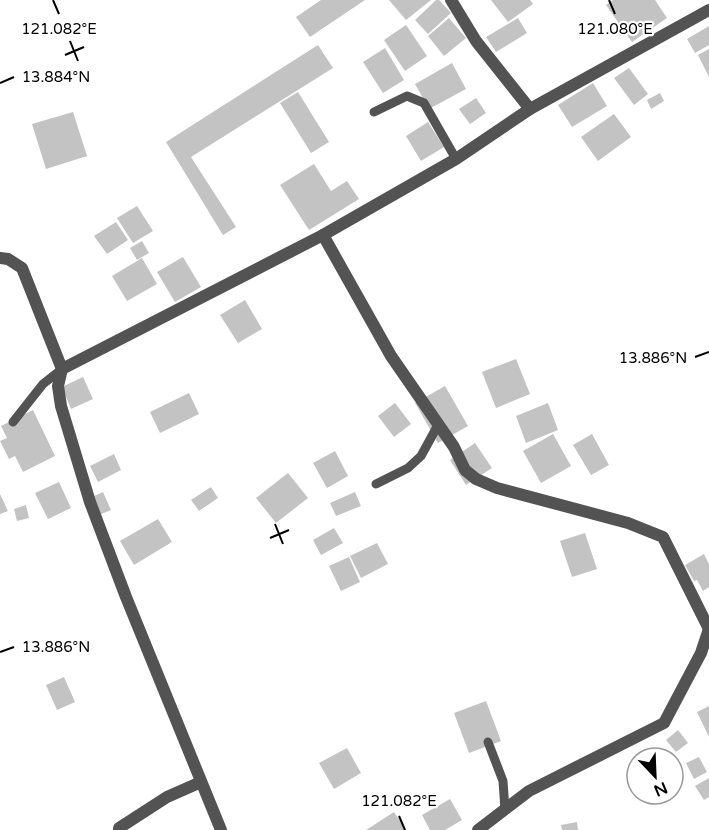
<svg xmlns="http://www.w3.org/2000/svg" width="709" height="830" viewBox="0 0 709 830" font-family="'Varela Round',sans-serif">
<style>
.building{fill:#c3c3c3}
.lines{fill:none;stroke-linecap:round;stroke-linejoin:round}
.service{stroke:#535353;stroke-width:9}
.minor{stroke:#535353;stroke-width:12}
.tertiary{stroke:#535353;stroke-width:12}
.ticks{fill:none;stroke:#000;stroke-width:2}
.ticks-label{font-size:15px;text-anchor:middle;fill:#000;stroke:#fff;stroke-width:4.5;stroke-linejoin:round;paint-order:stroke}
</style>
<rect width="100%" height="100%" fill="#fff"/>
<g class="building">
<polygon points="321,0 365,0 310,37 296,17"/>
<polygon points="389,0 431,0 406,20"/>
<polygon points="436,0 439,0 451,13 428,34 415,20"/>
<polygon points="491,0 530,0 533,4 508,22"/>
<polygon points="613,0 655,0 667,18 632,42 606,5"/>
<polygon points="449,18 466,38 444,56 428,36"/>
<polygon points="518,18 527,33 496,52 486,37"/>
<polygon points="406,25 427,56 405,71 384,40"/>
<polygon points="709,26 709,45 695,53 687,39"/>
<polygon points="318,45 333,68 191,157 236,227 223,235 166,142"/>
<polygon points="385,48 404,80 383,93 363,62"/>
<polygon points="709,49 709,77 698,55"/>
<polygon points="452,63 466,89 429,109 415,84"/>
<polygon points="629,68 648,94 634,105 614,78"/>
<polygon points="593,83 607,106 572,127 558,105"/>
<polygon points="298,92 329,142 311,153 280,103"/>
<polygon points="660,93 664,101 651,109 647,100"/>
<polygon points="476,98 486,113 470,124 459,109"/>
<polygon points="73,112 87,156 46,169 32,124"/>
<polygon points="614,114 631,137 598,161 581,137"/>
<polygon points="428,122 444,147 421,161 406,136"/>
<polygon points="314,164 331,191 347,181 359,199 309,230 280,185"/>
<polygon points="137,206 153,231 133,243 117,218"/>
<polygon points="116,222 128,240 107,254 94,236"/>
<polygon points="142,241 149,253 137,260 130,248"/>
<polygon points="183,257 201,287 175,302 157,272"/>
<polygon points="142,258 157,284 127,301 112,276"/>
<polygon points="245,300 262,329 238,343 220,315"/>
<polygon points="516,359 530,394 496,408 482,372"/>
<polygon points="83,377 93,399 71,409 62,387"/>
<polygon points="445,386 468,426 438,443 415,403"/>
<polygon points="189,393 199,414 160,433 150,412"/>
<polygon points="395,403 411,424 394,437 378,416"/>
<polygon points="548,403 558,430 526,443 516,416"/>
<polygon points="33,410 55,456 23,472 15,456 9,459 0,441 7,438 1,426"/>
<polygon points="553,434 571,466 541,483 523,451"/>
<polygon points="592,434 609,465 591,475 573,445"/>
<polygon points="475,443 492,468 466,485 450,460"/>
<polygon points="335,451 348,476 327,488 313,463"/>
<polygon points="114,454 121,470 98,482 90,466"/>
<polygon points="288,473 308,498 276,523 256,498"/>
<polygon points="59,482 71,508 48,519 35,493"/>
<polygon points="211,487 218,498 199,511 191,500"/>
<polygon points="103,492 111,510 92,518 83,501"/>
<polygon points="355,492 361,506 336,516 330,503"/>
<polygon points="0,494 8,511 0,514"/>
<polygon points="26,505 29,518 17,521 14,509"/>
<polygon points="158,519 172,542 134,565 120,541"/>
<polygon points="334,528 343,543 321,555 313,540"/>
<polygon points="585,533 597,569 572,577 560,541"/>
<polygon points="377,543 388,564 361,578 350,556"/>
<polygon points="704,554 709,564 709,587 703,591 697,580 694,581 685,565"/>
<polygon points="349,557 360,582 341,591 329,566"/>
<polygon points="64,677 75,702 57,710 46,685"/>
<polygon points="486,701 501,741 469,753 454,713"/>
<polygon points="709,706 709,737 697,712"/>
<polygon points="678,730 688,743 676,752 666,740"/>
<polygon points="347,748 361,773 334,789 319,763"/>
<polygon points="699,757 707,772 694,779 686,763"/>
<polygon points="709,778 709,797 704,800 695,786"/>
<polygon points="450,799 462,820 445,830 430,830 422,815"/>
<polygon points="394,812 406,830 366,830"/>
<polygon points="577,822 578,830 562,830 561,825"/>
</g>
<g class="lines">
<g class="service">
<polyline points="374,112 407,96 424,103 456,159"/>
<polyline points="13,422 43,384 62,369"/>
<polyline points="376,484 408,468 421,456 438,425"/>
<polyline points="488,742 503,781 505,810"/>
</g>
<g class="minor">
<polyline points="451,0 476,41 530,109"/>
<polyline points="323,235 391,356 454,447 465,470 476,479 497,488 628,523 663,537 709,629"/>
<polyline points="62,369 58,386 61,406 90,502 126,597 221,830"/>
<polyline points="119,830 119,828 167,797 201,782"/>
<polyline points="478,830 529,791 664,723 701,653 709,629"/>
</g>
<polyline class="tertiary" points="0,258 8,259 22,268 62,369 323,235 456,159 530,109 709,10"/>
</g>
<path class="ticks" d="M53,0l6,14M609,0l6,14M70,41l8,20M65,55l19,-8M0,83l14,-6M695,357l14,-5M275,524l8,20M270,538l19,-8M0,652l14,-5M399,816l6,14"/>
<g class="ticks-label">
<text x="59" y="34">121.082°E</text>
<text x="615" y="34">121.080°E</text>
<text x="56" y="82">13.884°N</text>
<text x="653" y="363">13.886°N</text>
<text x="56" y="652">13.886°N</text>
<text x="399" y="806">121.082°E</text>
</g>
<g transform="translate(655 776) rotate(157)"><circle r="28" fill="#ffffff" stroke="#999999" stroke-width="1.5"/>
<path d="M0-4.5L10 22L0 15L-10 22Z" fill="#000000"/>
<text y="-9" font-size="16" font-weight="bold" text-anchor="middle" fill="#000000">N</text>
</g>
</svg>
